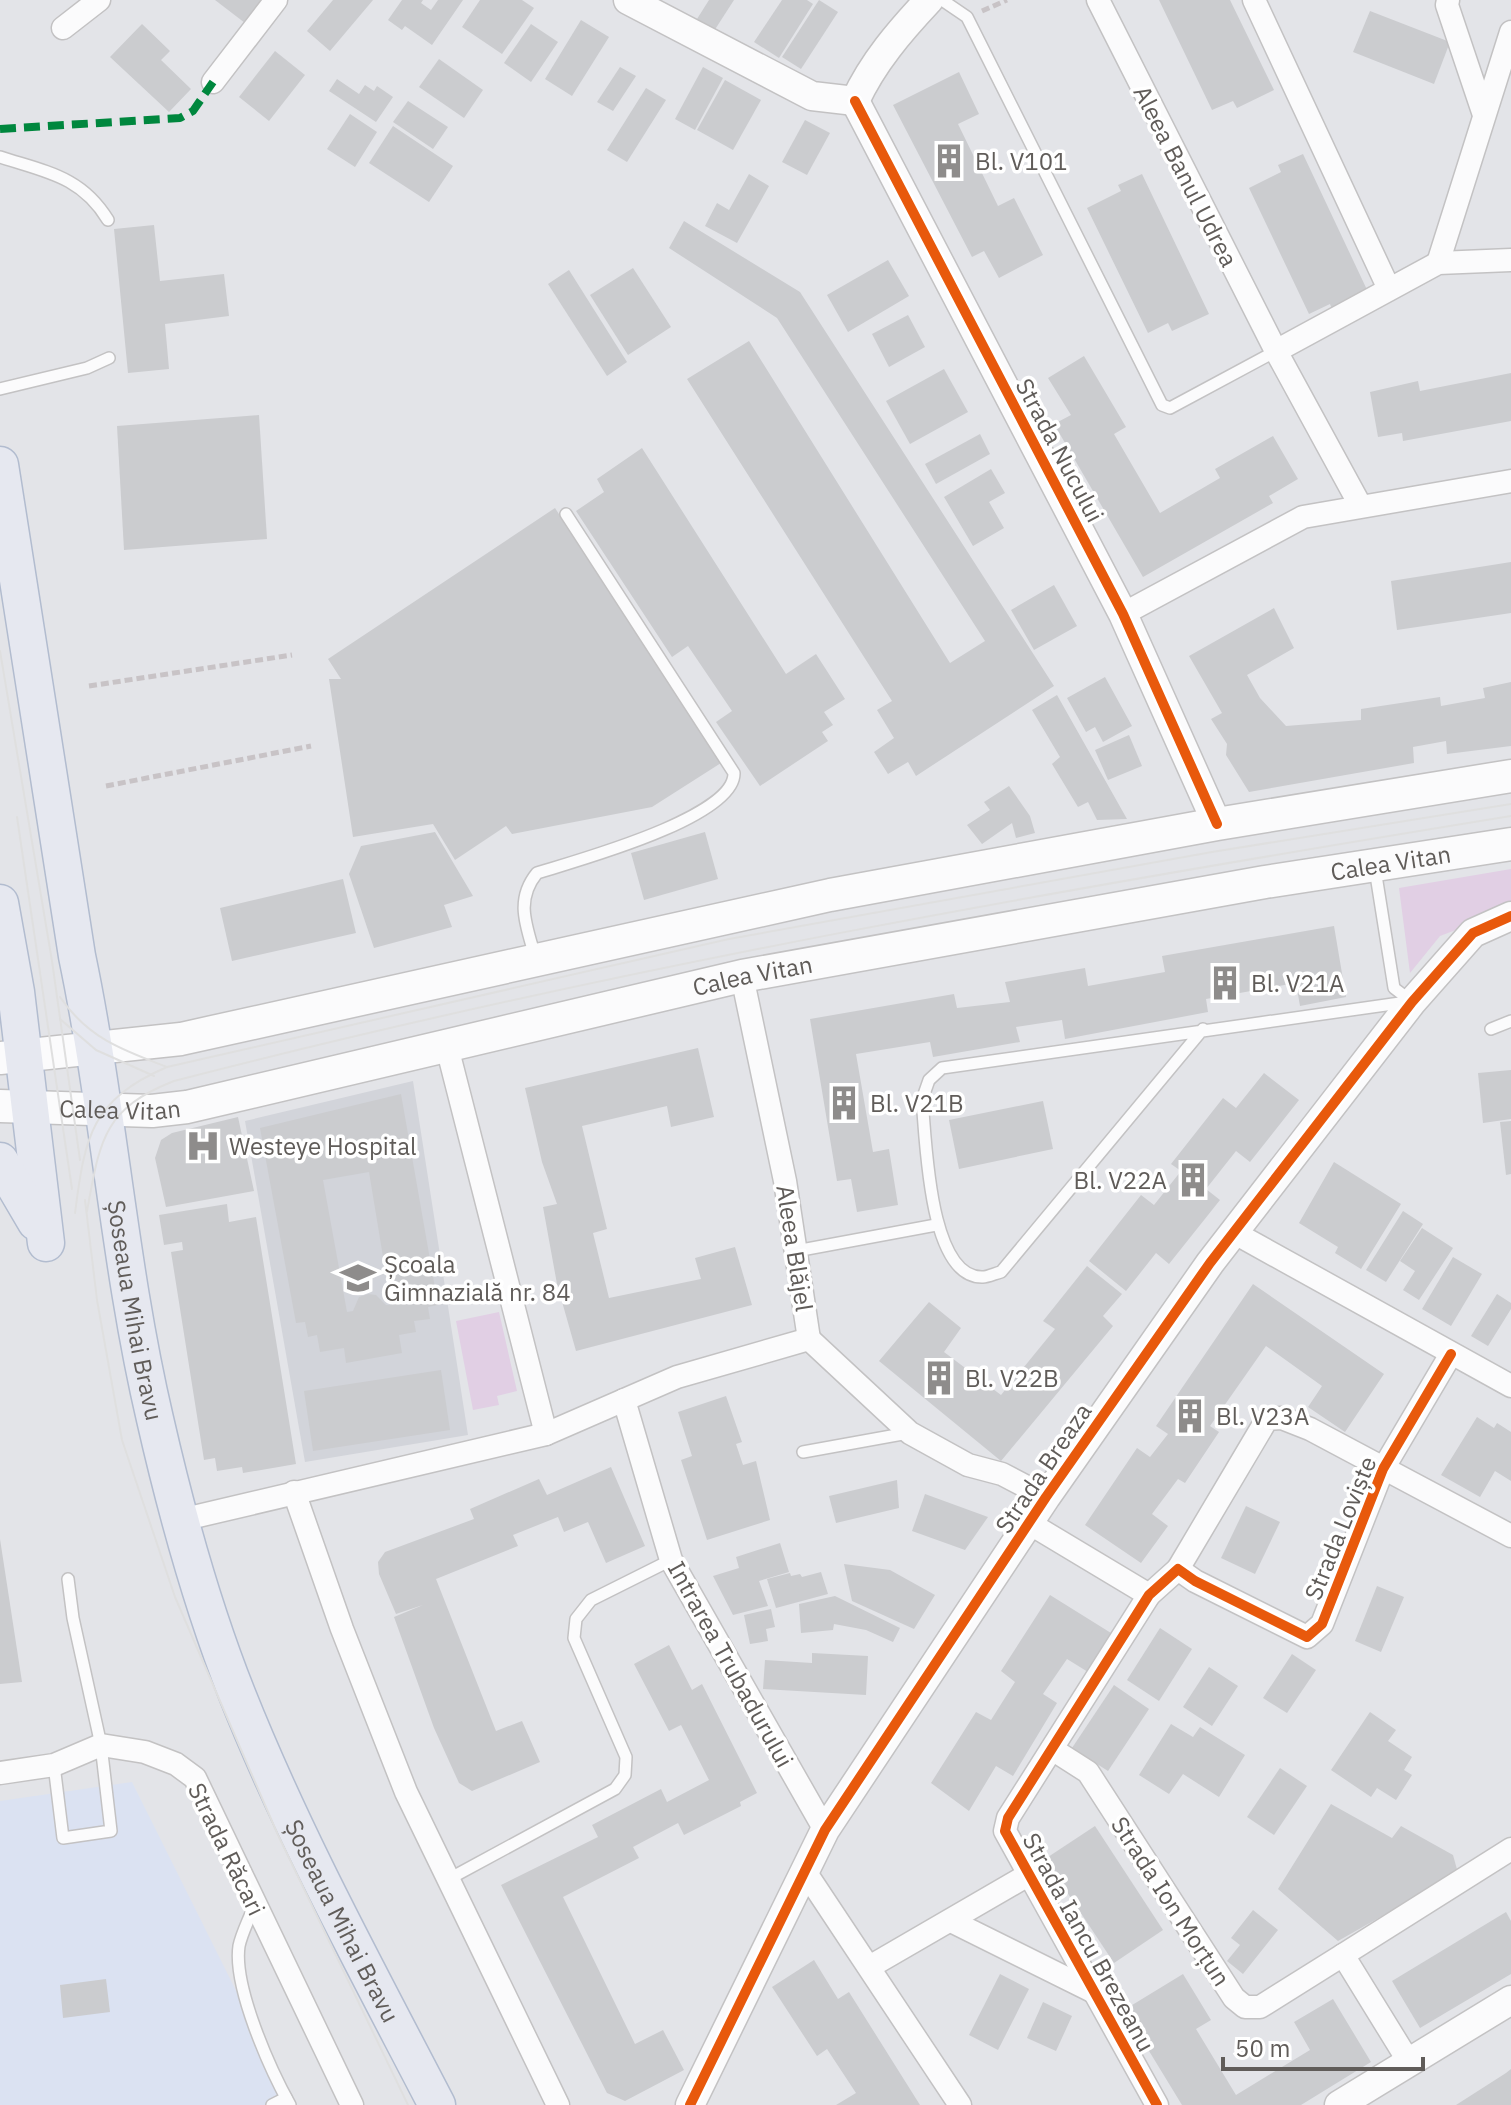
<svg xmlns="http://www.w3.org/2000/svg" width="1511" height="2105" viewBox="0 0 1511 2105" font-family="'IBM Plex Sans',sans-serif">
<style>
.commercial{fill:#dbe2f2}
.education{fill:#d2d4da}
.green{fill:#e1cfe4}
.building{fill:#cbcccf;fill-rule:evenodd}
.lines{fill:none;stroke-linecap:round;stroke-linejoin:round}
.service-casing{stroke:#c3c2c3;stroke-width:14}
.minor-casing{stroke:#c3c2c3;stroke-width:25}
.tertiary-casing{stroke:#c3c2c3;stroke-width:31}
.secondary-casing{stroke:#c3c2c3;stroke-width:35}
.primary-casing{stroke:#b2bccf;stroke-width:39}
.path{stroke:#c8c3c6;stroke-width:5;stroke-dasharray:8 4;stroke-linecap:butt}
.service{stroke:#fbfbfc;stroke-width:11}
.minor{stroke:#fbfbfc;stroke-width:22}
.tertiary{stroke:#fbfbfc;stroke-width:28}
.secondary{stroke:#fbfbfc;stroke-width:32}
.primary{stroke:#e6e8f0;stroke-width:36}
.tram{stroke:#dfdfdf;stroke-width:2}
.quiet{stroke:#00873e;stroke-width:8;stroke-dasharray:16 8;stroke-linecap:butt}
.cycleway-casing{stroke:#fff;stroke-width:15}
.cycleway{stroke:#e8590c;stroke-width:10}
.labels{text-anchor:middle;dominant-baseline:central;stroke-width:7;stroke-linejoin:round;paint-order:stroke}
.poi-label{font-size:24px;fill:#605c59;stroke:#fff;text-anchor:start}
.street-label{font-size:24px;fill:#605c59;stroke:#fff}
</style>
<rect width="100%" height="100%" fill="#e3e4e8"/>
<polygon class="commercial" points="132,1782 293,2105 0,2105 0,1801"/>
<polygon class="education" points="413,1081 468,1435 305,1462 245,1121"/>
<g class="green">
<polygon points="1511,869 1511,909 1440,936 1410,973 1399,888"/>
<polygon points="499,1312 517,1391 497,1396 499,1405 473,1410 456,1321"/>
</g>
<g class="building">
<polygon points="215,0 262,0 245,23"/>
<polygon points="333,0 373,0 330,51 307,31"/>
<polygon points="402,0 423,0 421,3 431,10 438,0 463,0 432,45 405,26 402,30 388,20"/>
<polygon points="480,0 522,0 534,8 502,54 462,27"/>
<polygon points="709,0 734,0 714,31 697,19"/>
<polygon points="782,0 807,0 813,4 779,58 754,42"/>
<polygon points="819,0 838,12 801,69 782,57"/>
<polygon points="1159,0 1230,0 1274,90 1237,108 1233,101 1212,110"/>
<polygon points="1370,11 1450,42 1434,84 1353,52"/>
<polygon points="581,20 609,37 572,96 545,79"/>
<polygon points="142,24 170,51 161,60 191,89 169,112 110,57"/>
<polygon points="531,24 558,42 531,82 504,63"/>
<polygon points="275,51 305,75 269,121 239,97"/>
<polygon points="439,59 483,90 464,118 419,87"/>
<polygon points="620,67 636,76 613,111 597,102"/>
<polygon points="703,67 723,78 695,130 675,119"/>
<polygon points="959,72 979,114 958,124 998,206 1014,198 1043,255 999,278 984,251 972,257 893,105"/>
<polygon points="337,79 359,94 365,85 374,91 377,86 393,97 376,122 329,91"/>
<polygon points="725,80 761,100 733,150 697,130"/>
<polygon points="646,88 666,100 627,162 607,150"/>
<polygon points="408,101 448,127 433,149 393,122"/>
<polygon points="350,114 377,132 355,167 327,149"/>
<polygon points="805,120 830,133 807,175 782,162"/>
<polygon points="393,126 453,166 429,202 369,163"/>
<polygon points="1303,154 1369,294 1333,312 1330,304 1309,314 1249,188 1281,172 1278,165"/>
<polygon points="749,174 769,186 737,243 705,226 717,203 729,210"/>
<polygon points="1142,174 1209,314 1172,331 1168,323 1148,333 1087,208 1121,191 1118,185"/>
<polygon points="684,221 800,292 1054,686 916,776 908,762 888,774 874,752 894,738 877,710 892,701 687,379 749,341 950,663 985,641 777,318 669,248"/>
<polygon points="154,225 160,281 224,274 229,316 165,324 169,369 128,373 114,229"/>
<polygon points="888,260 909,296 848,332 827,295"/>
<polygon points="633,268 671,327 628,355 590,295"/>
<polygon points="569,270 627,362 607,376 548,284"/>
<polygon points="908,315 925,347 889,367 872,334"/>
<polygon points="1084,356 1126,427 1114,434 1160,513 1220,478 1215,469 1273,436 1298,479 1269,496 1273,503 1143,577 1054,424 1071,415 1048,378"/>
<polygon points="944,369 968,412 910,444 886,401"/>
<polygon points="1511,373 1511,421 1403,441 1402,433 1378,437 1370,392 1418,381 1420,391"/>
<polygon points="259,415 267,539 124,550 117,426"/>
<polygon points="980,434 990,454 936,484 925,464"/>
<polygon points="642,448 786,674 816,654 845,699 824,712 833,725 822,732 828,741 760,786 716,722 732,711 688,646 672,657 576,511 604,492 597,479"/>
<polygon points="991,469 1005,493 989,502 1004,528 973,546 944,497"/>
<polygon points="555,508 721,763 652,807 512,834 506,826 455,860 433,824 353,837 329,679 341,679 328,659"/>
<polygon points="1511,562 1511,613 1397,630 1391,581"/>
<polygon points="1054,585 1077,626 1034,650 1011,610"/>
<polygon points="1274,608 1294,648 1247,675 1260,698 1286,726 1361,720 1361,709 1440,697 1441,706 1485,698 1483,688 1511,682 1511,746 1447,754 1446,741 1413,747 1414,763 1249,792 1226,755 1227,744 1211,719 1222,713 1189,656"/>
<polygon points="1105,677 1132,726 1103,742 1095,727 1086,732 1067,698"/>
<polygon points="1057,695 1127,819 1097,820 1088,802 1078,807 1052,764 1060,757 1032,710"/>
<polygon points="1129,735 1142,766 1108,780 1095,750"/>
<polygon points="1009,786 1030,816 1035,833 1016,838 1012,823 982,844 967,825 990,810 984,802"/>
<polygon points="435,832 473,896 444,905 452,927 374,948 349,874 361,846"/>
<polygon points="705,832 718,879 644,900 631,853"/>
<polygon points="343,879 356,933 232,961 220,908"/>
<polygon points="1334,926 1346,997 1300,1006 1296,983 1206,999 1208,1012 1065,1039 1062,1020 1016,1027 1020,1042 933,1057 930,1042 856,1054 873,1152 889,1149 898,1205 857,1212 851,1179 837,1181 810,1019 954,994 957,1008 1010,1002 1005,982 1085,968 1088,986 1165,972 1162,956"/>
<polygon points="698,1048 714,1117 671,1127 667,1106 582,1126 607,1229 593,1233 609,1298 701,1279 695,1258 735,1247 752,1305 576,1351 557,1284 543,1207 557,1204 542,1162 525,1088"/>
<polygon points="1511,1070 1511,1119 1483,1123 1478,1073"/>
<polygon points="1264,1073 1299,1100 1250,1162 1236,1151 1206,1189 1220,1200 1169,1264 1156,1253 1126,1291 1089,1261 1141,1195 1154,1205 1181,1171 1171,1164 1223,1098 1236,1108"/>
<path d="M401,1094l37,211 -10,2 2,12 -16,2 2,11 -17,3 3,18 -56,10 -2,-15 -24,4 -3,-17 -9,2 -3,-15 -9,1 -36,-195zM369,1172l22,133h-5l-10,-10 -8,-1 -9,3 -6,14 -6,1 -24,-132z"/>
<polygon points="1043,1101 1053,1149 959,1169 949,1120"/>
<polygon points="238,1117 254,1191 166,1207 155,1158 161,1140 172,1133"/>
<polygon points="1511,1121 1511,1174 1506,1175 1500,1122"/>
<polygon points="1334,1162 1401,1204 1361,1269 1335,1253 1338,1247 1299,1223"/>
<polygon points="227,1204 229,1222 256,1217 296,1464 243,1473 242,1467 217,1471 215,1458 204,1460 171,1252 183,1250 182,1242 164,1245 159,1215"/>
<polygon points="1403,1211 1423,1224 1386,1282 1366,1270"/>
<polygon points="1422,1228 1453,1248 1419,1300 1403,1290 1415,1271 1400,1261"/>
<polygon points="1453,1257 1482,1274 1451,1326 1422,1309"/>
<polygon points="1087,1266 1122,1294 1103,1316 1113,1326 1001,1461 879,1361 929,1302 961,1328 944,1352 1001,1395 1055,1329 1043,1321"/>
<polygon points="1253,1284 1384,1374 1345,1432 1308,1407 1322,1386 1266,1346 1210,1426 1219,1432 1185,1483 1178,1479 1152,1514 1168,1526 1141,1563 1085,1525 1137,1448 1150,1457 1168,1434 1156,1426"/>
<polygon points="1497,1294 1511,1303 1511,1309 1488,1346 1471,1336"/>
<polygon points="441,1370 450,1430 313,1451 304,1391"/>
<polygon points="726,1396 742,1442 736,1444 743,1465 756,1461 770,1520 707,1540 681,1460 692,1456 678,1412"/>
<polygon points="1477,1417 1494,1428 1497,1423 1511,1432 1511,1481 1495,1471 1480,1497 1441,1475"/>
<polygon points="611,1467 645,1546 606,1563 588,1522 564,1532 558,1517 513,1535 518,1546 436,1579 496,1731 522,1721 540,1762 472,1791 459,1783 434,1728 394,1617 423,1605 396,1614 379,1574 378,1562 385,1552 474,1519 470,1509 539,1479 547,1495"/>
<polygon points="897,1480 899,1508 836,1523 829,1496"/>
<polygon points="925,1494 988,1517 965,1550 912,1531"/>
<polygon points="1246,1506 1280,1522 1255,1574 1221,1558"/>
<polygon points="0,1539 22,1682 0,1684"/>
<polygon points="780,1543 789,1572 759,1581 768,1606 733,1615 713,1576 739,1568 736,1557"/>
<polygon points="844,1564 890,1570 935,1595 914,1629 852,1601"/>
<polygon points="821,1572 828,1594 776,1608 767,1579 790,1573 791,1576 800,1574 802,1577"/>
<polygon points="1377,1586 1404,1597 1381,1652 1355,1641"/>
<polygon points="1050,1595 1111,1633 1088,1672 1067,1659 1043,1694 1057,1703 1013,1776 996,1766 969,1811 931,1783 976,1712 991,1720 1015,1682 1001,1671"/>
<polygon points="835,1596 900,1628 893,1642 866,1630 834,1624 833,1630 801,1633 799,1604"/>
<polygon points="771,1609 775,1627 766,1629 768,1641 750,1644 744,1615"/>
<polygon points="1160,1628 1192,1649 1159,1701 1127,1680"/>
<polygon points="669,1645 692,1690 702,1684 757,1793 740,1802 741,1806 684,1835 678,1823 633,1847 639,1858 563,1897 635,2044 663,2030 684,2070 625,2101 607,2093 501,1885 598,1837 592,1825 661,1789 667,1802 709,1780 681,1725 669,1731 634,1664"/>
<polygon points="812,1653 868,1656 866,1695 763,1689 765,1660 812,1663"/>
<polygon points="1292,1654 1316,1670 1287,1713 1263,1698"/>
<polygon points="1209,1667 1238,1686 1212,1726 1183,1707"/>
<polygon points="1114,1685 1149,1709 1108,1771 1072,1748"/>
<polygon points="1370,1712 1396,1730 1388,1741 1412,1757 1404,1770 1412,1775 1396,1800 1377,1788 1371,1797 1331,1770"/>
<polygon points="1171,1724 1193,1737 1200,1727 1245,1755 1219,1797 1183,1774 1169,1794 1139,1775"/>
<polygon points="1280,1768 1307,1786 1274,1835 1247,1817"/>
<polygon points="1331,1804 1392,1838 1401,1826 1453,1855 1458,1873 1338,1941 1278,1889"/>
<polygon points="1095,1826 1163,1930 1114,1963 1045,1859"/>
<polygon points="1253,1910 1278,1930 1243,1974 1227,1961 1240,1945 1231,1938"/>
<polygon points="1506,1912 1511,1921 1511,1974 1420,2028 1392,1981"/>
<polygon points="814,1960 838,1999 849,1992 920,2105 836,2105 856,2093 827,2049 817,2056 772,1987"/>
<polygon points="1000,1974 1029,1989 998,2050 969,2035"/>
<polygon points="1183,1974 1211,2020 1196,2029 1236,2095 1310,2050 1294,2022 1333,1999 1371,2062 1301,2105 1182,2105 1124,2010"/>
<polygon points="106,1979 110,2012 63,2018 60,1985"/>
<polygon points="1043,2002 1072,2016 1056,2051 1027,2038"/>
<polygon points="1511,2069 1511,2105 1456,2105 1506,2073"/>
</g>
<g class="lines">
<g class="service-casing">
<g id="service">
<polyline points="942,0 967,17 1162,405 1170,408 1276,351"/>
<path d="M0,157c46,15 81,19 108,63"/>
<polyline points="0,389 87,368 109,358"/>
<polyline points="1375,869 1394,988 1411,1001"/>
<path d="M535,956c-9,-31 -20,-56 2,-83 38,-12 198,-55 197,-100l-168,-259"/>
<path d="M1203,1029l-202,243c-5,1 -13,5 -18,5 -55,2 -57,-140 -61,-177l7,-20 13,-12 465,-66"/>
<polyline points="1491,1029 1511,1021"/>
<polyline points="796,1251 936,1225"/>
<polyline points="803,1452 908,1433"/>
<polyline points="54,1765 63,1838 111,1831 101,1745 73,1618 68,1579"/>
<polyline points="447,1880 615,1789 625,1775 626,1757 574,1638 576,1619 591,1600 671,1560"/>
<path d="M254,1905c-4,13 -12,27 -15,41 -6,41 31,123 51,159"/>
<polyline points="272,2105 286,2098"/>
</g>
</g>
<g class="minor-casing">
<g id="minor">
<polyline points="1098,0 1276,351 1360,505"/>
<polyline points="1254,0 1389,289"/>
<polyline points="1448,0 1447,5 1483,112"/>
<polyline points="63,28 99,0"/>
<polyline points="213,82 276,0"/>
<polyline points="1438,263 1511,32"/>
<polyline points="1276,351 1438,263 1511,260"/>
<polyline points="1123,614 1303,517 1511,481"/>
<polyline points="742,976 785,1181 809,1339"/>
<polyline points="446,1043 546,1434"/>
<polyline points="1233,1232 1511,1386"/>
<polyline points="809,1339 910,1433 968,1465 1002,1474 1046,1497"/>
<polyline points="624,1400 671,1560 825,1830"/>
<polyline points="294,1492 342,1629 406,1792 558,2105"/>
<polyline points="181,1520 546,1434 677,1377 809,1339"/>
<polyline points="1029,1523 1149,1595"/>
<polyline points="1178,1569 1267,1419 1282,1418 1310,1429 1511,1536"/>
<polyline points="1052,1749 1088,1772 1234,1998 1245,2007 1260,2007 1343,1955"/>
<polyline points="0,1773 54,1765 101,1745 145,1752 176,1764 195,1778 352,2105"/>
<polyline points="804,1870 960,2105"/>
<polyline points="951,1921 1092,1991"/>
<polyline points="871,1966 1028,1875"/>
<polyline points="1409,2062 1343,1955 1511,1849"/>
<polyline points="1157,2105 1005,1831 1008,1818 1149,1595 1178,1569 1195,1581 1307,1637 1322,1624 1383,1469 1451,1354"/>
</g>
</g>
<g class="tertiary-casing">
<g id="tertiary">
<polyline points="628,0 812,96 855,101"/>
<polyline points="855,101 1123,614 1217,824"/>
<path d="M855,101c18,-39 45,-70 74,-101"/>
<polyline points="690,2105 825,1830 1046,1497 1210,1263 1412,1002 1473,933 1511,916"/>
<polyline points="1339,2105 1511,2000"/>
</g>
</g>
<g class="secondary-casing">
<g id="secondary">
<polyline points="0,1058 181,1039 830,895 1217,824 1511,776"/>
<path id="s1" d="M0,1106l152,5 35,-4 555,-131 523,-94 246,-38"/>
</g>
</g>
<g class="primary-casing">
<g id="primary">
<path id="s2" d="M0,465l77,491c32,153 42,310 78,463 21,92 47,187 82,275 56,141 130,276 200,411"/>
<polyline points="0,903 16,992 46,1243"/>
<polyline points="0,1161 36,1222"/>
</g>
</g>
<g class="path">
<polyline points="982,11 1007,0"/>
<polyline points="89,686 292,655"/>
<polyline points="106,786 311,746"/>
</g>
<use href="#service" class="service"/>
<use href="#minor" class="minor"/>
<use href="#tertiary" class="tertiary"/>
<use href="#secondary" class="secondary"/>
<use href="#primary" class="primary"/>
<g class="tram">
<polyline points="0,651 52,961 80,1160"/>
<polyline points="17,817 72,1189"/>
<path d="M60,997c28,41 62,53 107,70"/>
<polyline points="60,1019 96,1050 154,1076"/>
<polyline points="85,1200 97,1300 122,1440 175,1597 278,1835 408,2105"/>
<path d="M87,1211c13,-69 15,-102 87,-130 440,-114 888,-192 1337,-265"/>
<path d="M75,1213c10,-77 16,-113 92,-146l562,-128 483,-87 299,-48"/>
</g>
<polyline class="quiet" points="0,129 180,118 193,111 213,82"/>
<g class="cycleway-casing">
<g id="cycleway">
<polyline points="855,101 1123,614 1217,824"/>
<polyline points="690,2105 825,1830 1046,1497 1210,1263 1412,1002 1473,933 1511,916"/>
<polyline points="1157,2105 1005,1831 1008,1818 1149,1595 1178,1569 1195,1581 1307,1637 1322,1624 1383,1469 1451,1354"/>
</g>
</g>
<use href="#cycleway" class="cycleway"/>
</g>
<defs>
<g id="building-bare" transform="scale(2.76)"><path d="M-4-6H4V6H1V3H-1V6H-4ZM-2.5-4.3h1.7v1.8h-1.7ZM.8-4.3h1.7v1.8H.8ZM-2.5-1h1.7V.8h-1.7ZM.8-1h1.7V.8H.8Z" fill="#8e8c8b" stroke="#fff" stroke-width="2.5" paint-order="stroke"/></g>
<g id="hospital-bare" transform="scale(2.76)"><path d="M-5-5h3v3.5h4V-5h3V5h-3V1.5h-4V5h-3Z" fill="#8e8c8b" stroke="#fff" stroke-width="2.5" paint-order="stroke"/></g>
<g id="school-bare" transform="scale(2.76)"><path d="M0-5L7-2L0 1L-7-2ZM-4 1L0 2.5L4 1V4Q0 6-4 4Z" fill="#8e8c8b" stroke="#fff" stroke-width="2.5" paint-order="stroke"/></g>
</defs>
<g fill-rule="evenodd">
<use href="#building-bare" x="949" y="161"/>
<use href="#building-bare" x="1225" y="983"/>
<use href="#building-bare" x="844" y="1103"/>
<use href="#hospital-bare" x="203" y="1146"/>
<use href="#building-bare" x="1193" y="1180"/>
<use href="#school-bare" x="358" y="1278"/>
<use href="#building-bare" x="939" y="1378"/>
<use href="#building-bare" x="1190" y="1416"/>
</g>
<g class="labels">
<g class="poi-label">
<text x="975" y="161">Bl. V101</text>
<text x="1251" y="983">Bl. V21A</text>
<text x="870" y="1103">Bl. V21B</text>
<text x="229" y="1146">Westeye Hospital</text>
<text x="1167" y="1180" text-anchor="end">Bl. V22A</text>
<text x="384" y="1264">Școala<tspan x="384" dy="28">Gimnazială nr. 84</tspan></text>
<text x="965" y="1378">Bl. V22B</text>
<text x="1216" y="1416">Bl. V23A</text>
</g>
<g class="street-label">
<text transform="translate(1186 176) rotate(63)">Aleea Banul Udrea</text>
<text transform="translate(1060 450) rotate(62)">Strada Nucului</text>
<text stroke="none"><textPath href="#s1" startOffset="1416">Calea Vitan</textPath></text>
<text stroke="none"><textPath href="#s1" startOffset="768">Calea Vitan</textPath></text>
<text stroke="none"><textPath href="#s1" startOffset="120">Calea Vitan</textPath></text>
<text transform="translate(795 1248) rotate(81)">Aleea Blăjel</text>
<text stroke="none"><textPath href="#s2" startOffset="856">Șoseaua Mihai Bravu</textPath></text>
<text transform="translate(1043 1468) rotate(-56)">Strada Breaza</text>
<text transform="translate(1340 1528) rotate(-68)">Strada Loviște</text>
<text transform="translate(731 1664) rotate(61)">Intrarea Trubadurului</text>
<text transform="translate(227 1849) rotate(64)">Strada Răcari</text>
<text transform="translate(1171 1901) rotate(57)">Strada Ion Morțun</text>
<text stroke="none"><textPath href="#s2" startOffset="1504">Șoseaua Mihai Bravu</textPath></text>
<text transform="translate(1089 1942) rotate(61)">Strada Iancu Brezeanu</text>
</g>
</g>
<path d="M1223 2057v12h200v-12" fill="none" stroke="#605c59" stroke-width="4"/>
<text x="1235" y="2057" font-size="24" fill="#605c59" stroke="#ffffff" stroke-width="6" paint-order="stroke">50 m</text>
</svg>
